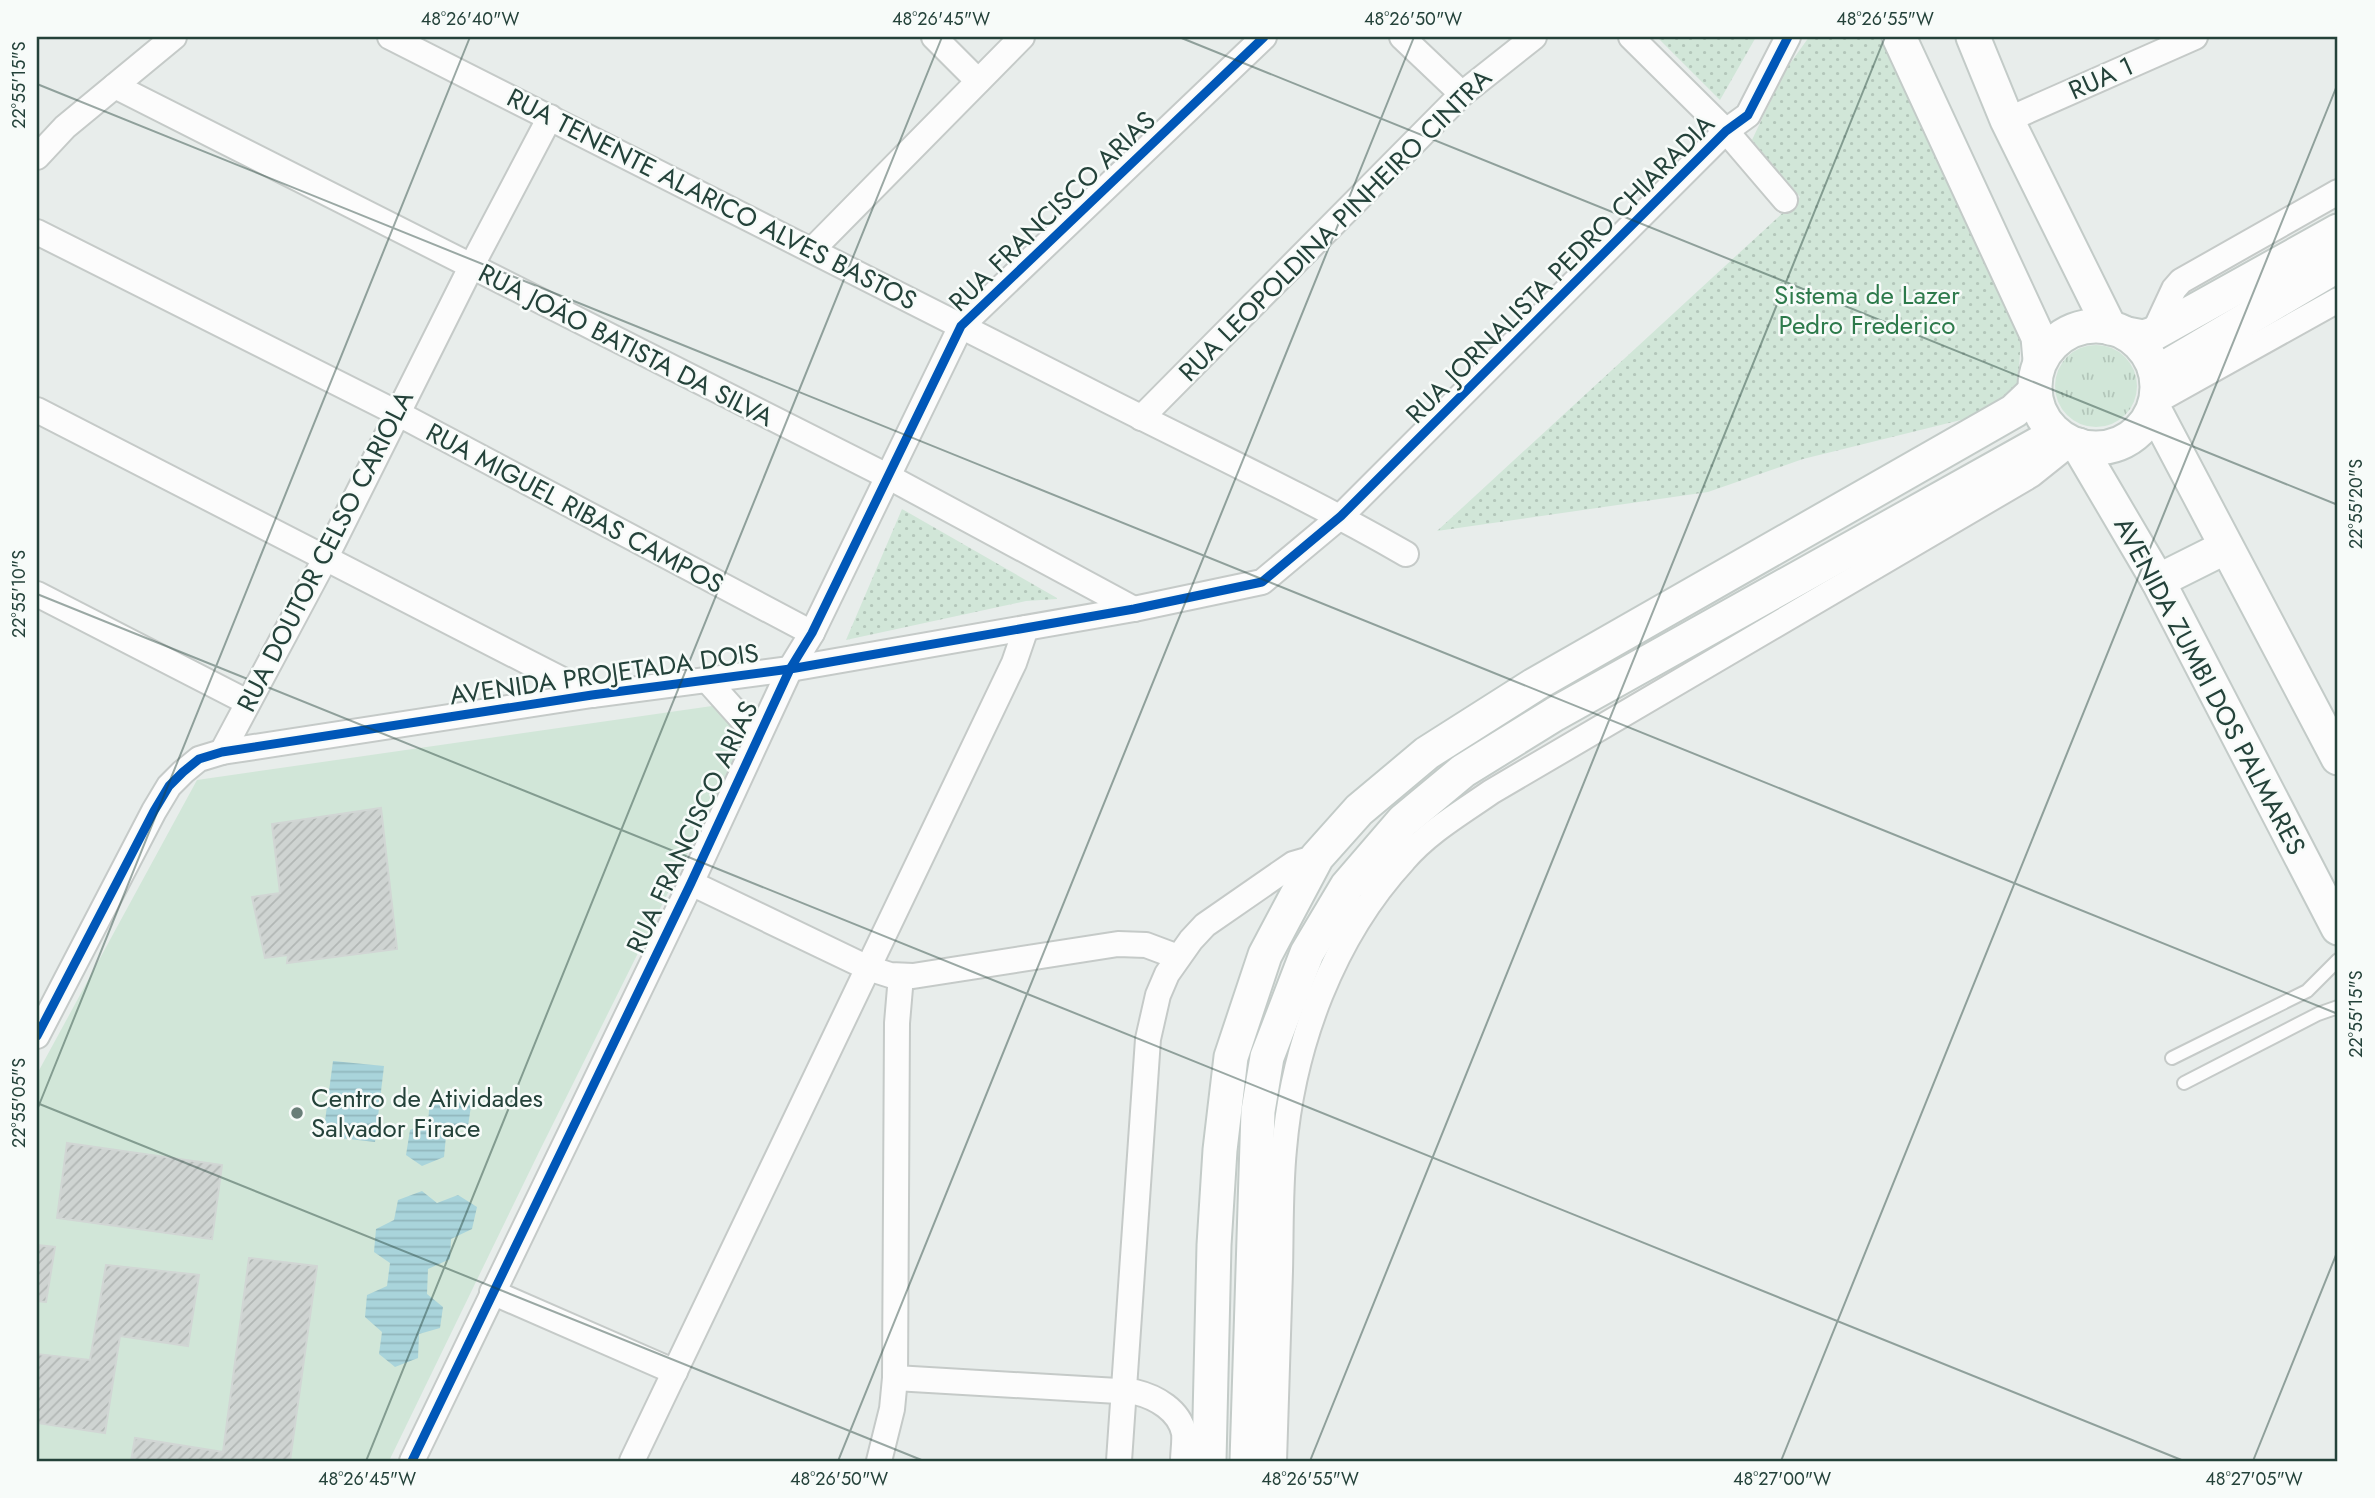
<svg xmlns="http://www.w3.org/2000/svg" width="2375" height="1498" viewBox="0 0 2375 1498" font-family="Jost,sans-serif">
<style>
.grass{fill:url(#grass-tufts)}
.park{fill:url(#park-dots)}
.garden{fill:#d1e6d8}
.water{fill:url(#water-rules)}
.building{fill:url(#building-hatch);stroke:#d1d6d4;stroke-width:2}
.lines{fill:none;stroke-linecap:round;stroke-linejoin:round}
.lane-casing{stroke:#c5cac8;stroke-width:16}
.street-casing{stroke:#c5cac8;stroke-width:28}
.secondary-casing{stroke:#c3cbc8;stroke-width:37}
.lane{stroke:#fcfcfc;stroke-width:12}
.street{stroke:#fcfcfc;stroke-width:24}
.secondary{stroke:#fcfcfc;stroke-width:33}
.cycleway-casing{stroke:#f7fbf9;stroke-width:13}
.cycleway{stroke:#0057b8;stroke-width:9}
.ticks{fill:none;stroke:#24423a;stroke-width:2;stroke-opacity:0.45}
.poi-dot{fill:#697e78;stroke:#f7fbf9;stroke-width:2.5}
.labels{text-anchor:middle;dominant-baseline:central;stroke-width:5;stroke-linejoin:round;paint-order:stroke}
.street-label{font-size:26px;fill:#24423a;stroke:#f7fbf9}
.park-label{font-size:26px;fill:#2d7a4b;stroke:#f7fbf9}
.poi-label{font-size:26px;fill:#24423a;stroke:#f7fbf9;text-anchor:start}
.neatline{fill:none;stroke:#24423a;stroke-width:2.5}
.ticks-label{font-size:18px;text-anchor:middle;fill:#24423a}
</style>
<defs>
<pattern id="grass-tufts" width="24" height="20" patternUnits="userSpaceOnUse" patternTransform="scale(1.75)"><rect width="24" height="20" fill="#d1e6d8"/><path d="M3 7l-1-3M5 7V3M7 7l1-3M15 17l-1-3M17 17v-4M19 17l1-3" fill="none" stroke="#b3c6ba"/></pattern>
<pattern id="park-dots" width="8" height="8" patternUnits="userSpaceOnUse" patternTransform="scale(1.75)"><rect width="8" height="8" fill="#d1e6d8"/><path d="M2 2h.1M6 6h.1" fill="none" stroke="#b3c6ba" stroke-width="1.8" stroke-linecap="round"/></pattern>
<pattern id="water-rules" width="6" height="5" patternUnits="userSpaceOnUse" patternTransform="scale(1.75)"><rect width="6" height="5" fill="#a9d4db"/><path d="M0 2.5h6" fill="none" stroke="#91b7bd"/></pattern>
<pattern id="building-hatch" width="6" height="6" patternUnits="userSpaceOnUse" patternTransform="scale(1.75)"><rect width="6" height="6" fill="#cfd4d2"/><path d="M-1 1l2-2M0 6l6-6M5 7l2-2" fill="none" stroke="#b2b7b5"/></pattern>
</defs>
<rect width="100%" height="100%" fill="#e8edeb"/>
<circle class="grass" cx="2096" cy="386" r="41"/>
<g class="park">
<polygon points="1657,37 1756,37 1720,100"/>
<polygon points="1809,37 1881,37 2021,336 2018,385 1977,416 1803,459 1708,492 1437,531 1800,197 1752,140 1784,72"/>
<polygon points="902,509 1057,598 1057,599 1026,601 846,640"/>
</g>
<path class="garden" d="M712,706c28,10 26,21 25,48l-198,398 -150,309h-352v-387l160,-294z"/>
<g class="water">
<polygon points="333,1061 384,1066 375,1142 323,1136"/>
<polygon points="454,1092 471,1106 468,1126 446,1136 444,1157 422,1166 406,1155 410,1130 428,1122 430,1100"/>
<polygon points="422,1191 437,1203 458,1195 477,1207 472,1229 451,1239 450,1259 428,1269 427,1294 443,1307 440,1328 419,1334 418,1358 395,1367 379,1354 382,1332 365,1317 367,1295 387,1286 390,1263 374,1252 376,1229 394,1220 398,1200"/>
</g>
<g class="building">
<polygon points="381,808 397,949 287,963 288,955 265,958 252,897 280,893 272,824"/>
<polygon points="67,1143 222,1165 212,1239 57,1218"/>
<polygon points="37,1245 55,1247 46,1302 37,1301"/>
<polygon points="249,1258 317,1266 290,1461 131,1461 135,1438 223,1452"/>
<polygon points="106,1265 199,1275 188,1346 120,1336 105,1433 37,1423 37,1354 90,1360"/>
</g>
<g class="lines">
<g class="lane-casing">
<g id="lane">
<polyline points="2172,1058 2307,991 2338,960"/>
<polyline points="2184,1083 2318,1014 2338,1007"/>
</g>
</g>
<g class="street-casing">
<g id="street">
<path d="M390,37c232,117 464,234 695,352 107,55 217,105 321,165"/>
<polyline points="934,37 978,81"/>
<polyline points="1402,37 1462,94"/>
<polyline points="1631,37 1726,131 1785,200"/>
<polyline points="115,86 889,477 1134,609"/>
<polyline points="2007,120 2195,37"/>
<polyline points="37,157 65,127 174,37"/>
<polyline points="37,232 397,413 812,633"/>
<polyline points="813,249 1022,37"/>
<polyline points="2153,334 2174,289 2181,281 2338,192"/>
<polyline points="2155,402 2338,300"/>
<polyline points="37,410 592,695"/>
<polyline points="1141,418 1462,94 1534,37"/>
<polyline points="37,594 247,702"/>
<polyline points="707,680 758,737"/>
<polyline points="222,752 325,559 471,267 550,117"/>
<polyline points="691,883 868,968 890,975 913,976 1118,944 1146,945 1178,957"/>
<polyline points="37,1036 154,811 169,786 183,772 199,759 222,752 592,695 790,669 1134,609 1262,582 1341,516 1726,131 1748,115 1788,37"/>
<polyline points="492,1292 675,1372"/>
<path d="M895,1378l240,14c21,5 44,18 49,41 1,9 -1,19 -1,28"/>
<polyline points="412,1461 691,883 790,669 812,633 961,326 1264,37"/>
<polyline points="632,1461 1014,663 1026,628"/>
<polyline points="879,1461 892,1409 895,1378 897,1023 901,976"/>
<polyline points="1119,1461 1148,1039 1158,995 1167,974 1191,940 1205,925 1293,864 1317,857"/>
<path d="M1274,1461c2,-63 4,-127 6,-190 1,-41 0,-82 4,-122 9,-104 49,-212 120,-289 24,-28 57,-47 87,-68l540,-317 40,-32"/>
</g>
</g>
<g class="secondary-casing">
<g id="secondary">
<polyline points="1899,37 2038,337 2040,360"/>
<polyline points="1973,37 2007,120 2110,328"/>
<circle cx="2096" cy="387" r="61"/>
<polyline points="2127,334 2143,337 2153,334 2338,231"/>
<polyline points="2156,373 2338,265"/>
<polyline points="2154,409 2338,758"/>
<polyline points="2078,445 2158,581 2338,928"/>
<polyline points="2158,581 2226,547"/>
<polyline points="1209,1461 1214,1245 1220,1150 1231,1057 1265,955 1317,857 1359,810 1427,753 1534,685 2014,411 2034,392"/>
<polyline points="1247,1461 1258,1111 1267,1057 1307,953 1347,886 1403,821 1463,771 1555,714 2056,434"/>
</g>
</g>
<use href="#lane" class="lane"/>
<use href="#street" class="street"/>
<use href="#secondary" class="secondary"/>
<g class="cycleway-casing">
<g id="cycleway">
<polyline points="37,1036 154,811 169,786 183,772 199,759 222,752 592,695 790,669 1134,609 1262,582 1341,516 1726,131 1748,115 1788,37"/>
<polyline points="412,1461 691,883 790,669 812,633 961,326 1264,37"/>
</g>
</g>
<use href="#cycleway" class="cycleway"/>
</g>
<path class="ticks" d="M1179,37l1159,468M37,84l2301,930M37,594l2147,867M37,1103l887,358M37,1110l433,-1073M366,1461l576,-1424M838,1461l576,-1424M1310,1461l575,-1424M1781,1461l557,-1378M2253,1461l85,-211"/>
<circle class="poi-dot" cx="297" cy="1113" r="7"/>
<g class="labels">
<g class="street-label">
<text transform="translate(2101 78) rotate(-24)">RUA 1</text>
<text transform="translate(712 199) rotate(27)">RUA TENENTE ALARICO ALVES BASTOS</text>
<text transform="translate(1052 211) rotate(-44)">RUA FRANCISCO ARIAS</text>
<text transform="translate(1335 225) rotate(-45)">RUA LEOPOLDINA PINHEIRO CINTRA</text>
<text transform="translate(1560 269) rotate(-45)">RUA JORNALISTA PEDRO CHIARADIA</text>
<text transform="translate(626 345) rotate(27)">RUA JOÃO BATISTA DA SILVA</text>
<text transform="translate(575 508) rotate(28)">RUA MIGUEL RIBAS CAMPOS</text>
<text transform="translate(325 551) rotate(-63)">RUA DOUTOR CELSO CARIOLA</text>
<text transform="translate(604 674) rotate(-8)">AVENIDA PROJETADA DOIS</text>
<text transform="translate(2210 686) rotate(62)">AVENIDA ZUMBI DOS PALMARES</text>
<text transform="translate(692 827) rotate(-65)">RUA FRANCISCO ARIAS</text>
</g>
<g class="park-label">
<text x="1867" y="295">Sistema de Lazer<tspan x="1867" dy="30">Pedro Frederico</tspan></text>
</g>
<g class="poi-label">
<text x="311" y="1098">Centro de Atividades<tspan x="311" dy="30">Salvador Firace</tspan></text>
</g>
</g>
<rect width="2375" height="1498" fill="none" stroke="#f7fbf9" stroke-width="77"/>
<rect x="38" y="38" width="2298" height="1422" class="neatline"/>
<g class="ticks-label">
<text x="470" y="25">48°26'40"W</text>
<text x="941" y="25">48°26'45"W</text>
<text x="1413" y="25">48°26'50"W</text>
<text x="1885" y="25">48°26'55"W</text>
<text transform="translate(19 85) rotate(-90)" y="6">22°55'15"S</text>
<text transform="translate(2356 504) rotate(-90)" y="6">22°55'20"S</text>
<text transform="translate(19 594) rotate(-90)" y="6">22°55'10"S</text>
<text transform="translate(2356 1014) rotate(-90)" y="6">22°55'15"S</text>
<text transform="translate(19 1103) rotate(-90)" y="6">22°55'05"S</text>
<text x="367" y="1485">48°26'45"W</text>
<text x="839" y="1485">48°26'50"W</text>
<text x="1310" y="1485">48°26'55"W</text>
<text x="1782" y="1485">48°27'00"W</text>
<text x="2254" y="1485">48°27'05"W</text>
</g>
</svg>
